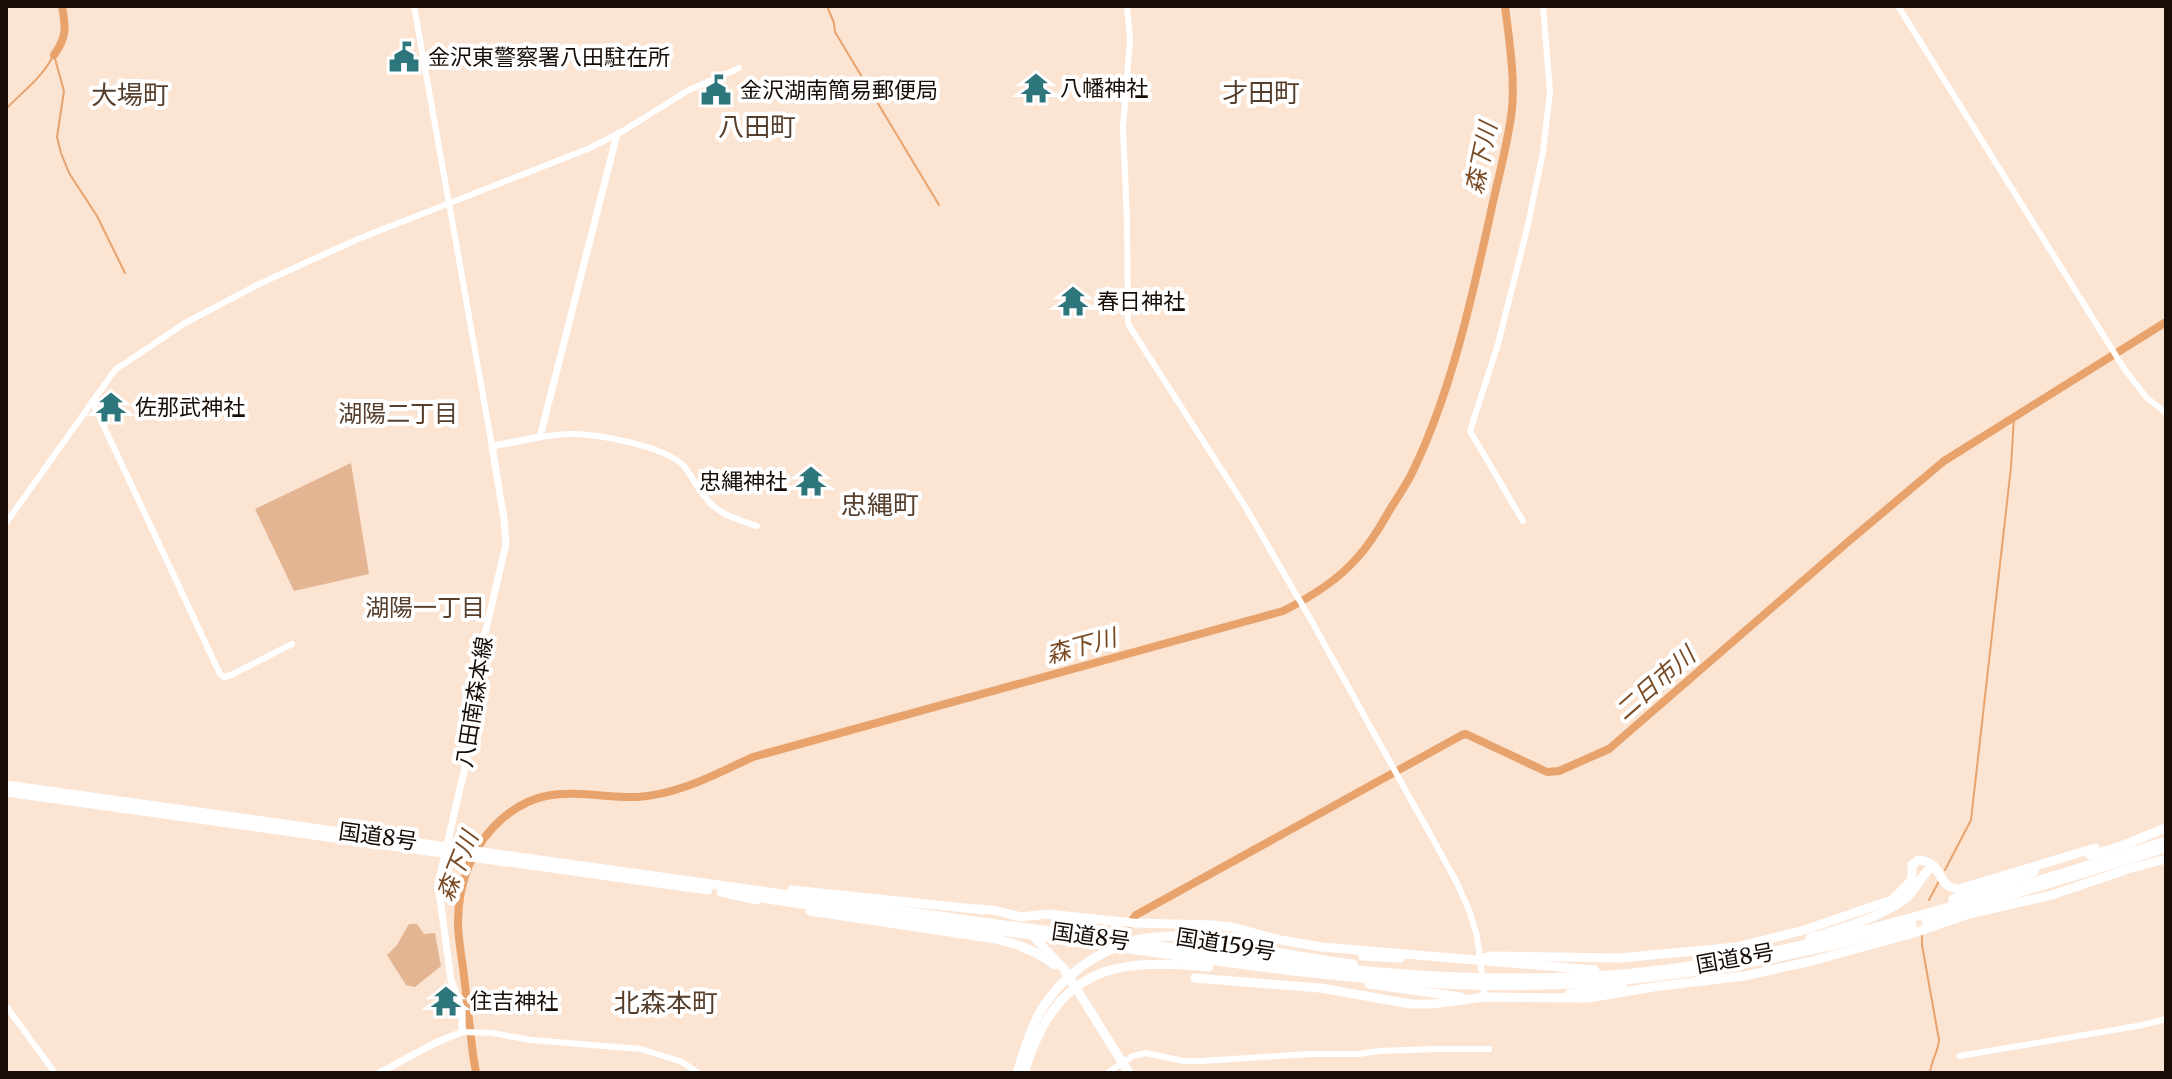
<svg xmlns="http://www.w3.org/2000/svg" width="2172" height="1079" viewBox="0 0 2172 1079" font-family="Merriweather,'Noto Sans JP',serif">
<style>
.green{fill:#e3b593}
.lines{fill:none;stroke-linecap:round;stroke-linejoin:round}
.stream{stroke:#e8a36c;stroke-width:2}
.river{stroke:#e8a36c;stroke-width:8}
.minor{stroke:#fff;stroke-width:6}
.major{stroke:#fff;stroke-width:7}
.highway{stroke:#fff;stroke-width:9}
.labels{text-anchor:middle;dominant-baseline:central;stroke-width:8;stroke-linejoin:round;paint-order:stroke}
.poi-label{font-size:22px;fill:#170d06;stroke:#fff;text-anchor:start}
.street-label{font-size:22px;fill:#170d06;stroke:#fff}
.water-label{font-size:24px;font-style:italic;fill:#794a23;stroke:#fff}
.neighbourhood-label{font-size:24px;fill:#573f2d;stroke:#fff}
.quarter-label{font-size:26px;fill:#573f2d;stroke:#fff}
</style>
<rect width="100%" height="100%" fill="#fce4d3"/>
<g class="green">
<polygon points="351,463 369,574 294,591 255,509"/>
<polygon points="409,924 417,924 424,934 435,933 441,966 415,987 406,985 387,955 397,945"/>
</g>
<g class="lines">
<g class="stream">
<polyline points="827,6 834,23 835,32 939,205"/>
<polyline points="54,55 64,91 57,137 61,153 69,173 97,216 125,273"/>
<path d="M6,109c16,-17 36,-31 47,-53"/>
<polyline points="1945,870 1971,820 2011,467 2014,417"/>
<polyline points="1929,900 1939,881"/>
<path d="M1922,936v9l17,95c-1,12 -8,21 -9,33"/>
</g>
<g class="river">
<path d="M54,55c13,-18 12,-27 8,-49"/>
<polyline points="1126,928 1136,915 1462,735 1466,734 1547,772 1559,771 1609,749 1849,541 1944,461 2166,322"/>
<path d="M476,1073l-3,-18c-3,-26 -6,-52 -9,-79 -2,-18 -6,-36 -6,-54 0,-39 15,-79 45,-104 12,-10 26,-19 43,-22 30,-6 61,2 91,1 41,-2 79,-23 116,-40l530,-146c26,-13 55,-31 74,-53 12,-13 22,-29 31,-45 8,-14 18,-27 25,-42 38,-79 58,-169 77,-255 7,-35 18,-71 22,-107 3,-33 -3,-70 -7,-103"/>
</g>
<g class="minor">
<polyline points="414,6 492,446"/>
<polyline points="1127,6 1130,40 1123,127 1127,221 1128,324 1243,503 1311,620 1455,879 1469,910 1477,936 1485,997"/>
<polyline points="1898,6 2125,370 2147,398 2166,413"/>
<polyline points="92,401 220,674 224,677 231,675 292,644"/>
<path d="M540,437c10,-1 20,-3 31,-3 27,0 93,12 112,31 8,9 13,21 21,31 13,18 32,23 53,30"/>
<polyline points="1523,521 1470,431 1498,344 1527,229 1543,152 1550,92 1543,6"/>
<polyline points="6,523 115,370 185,323 259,284 358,239 590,148 623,131 687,91 739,68"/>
<polyline points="6,1006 55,1073"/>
<polyline points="462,1032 492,1033 531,1040 641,1049 682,1062 698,1073"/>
<polyline points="1959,1056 2143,1025 2166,1019"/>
<polyline points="1107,1073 1133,1056 1146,1053 1183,1061 1201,1061 1310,1054 1359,1054 1379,1051 1437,1049 1489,1049"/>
</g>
<polyline class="major" points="379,1073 435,1043 462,1032 462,1010 451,980 438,884 470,745 484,638 506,544 504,519 492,446 540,437 617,134"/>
<g class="highway">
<path d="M6,785c316,45 632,89 948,133 84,11 167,23 251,34 146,20 292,35 439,20 179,-20 350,-78 522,-131"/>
<polyline points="6,792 708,890"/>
<polyline points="2090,855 2121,846 2166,828"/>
<polyline points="792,890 984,910"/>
<polyline points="721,892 757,900"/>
<path d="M754,897c104,16 208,28 312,43 134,19 268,40 403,45 150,5 300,-20 443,-60"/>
<polyline points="1953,899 2034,872"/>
<polyline points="979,909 993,910 1021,917 1048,914 1133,923 1213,925 1232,927 1280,940 1322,947 1595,970"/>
<path d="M810,911l186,28c22,5 41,12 59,26"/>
<polyline points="1965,915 2052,895 2128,869 2166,859"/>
<polyline points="1926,921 2166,848"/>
<polyline points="1032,935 1064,969 1129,1073"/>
<path d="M1810,938c27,-8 72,-21 95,-39 12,-9 16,-26 29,-33"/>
<path d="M1135,940c47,-10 91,2 137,11 27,6 54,9 81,13"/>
<polyline points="1363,956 1400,958"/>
<path d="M1484,958l9,-2 127,2 116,-11 65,-16 91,-31 17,-17 3,-5v-13l6,-5c28,2 16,27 41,29l136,-41"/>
<polyline points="1195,978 1320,988 1411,1004 1432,1004 1485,997 1588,998 1653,987 1744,976 1812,961 1914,933 1969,914"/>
<polyline points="1369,984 1461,997"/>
<polyline points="1569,994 1622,985"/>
<path d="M1017,1073c6,-19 12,-41 22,-59 16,-29 44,-53 75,-66"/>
<path d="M1024,1073c32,-103 85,-116 185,-106"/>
</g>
</g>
<defs>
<g id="civic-bare" transform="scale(2.4)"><path d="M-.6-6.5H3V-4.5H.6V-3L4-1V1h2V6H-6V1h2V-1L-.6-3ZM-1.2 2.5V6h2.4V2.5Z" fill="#2d767c" stroke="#fff" stroke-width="2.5" paint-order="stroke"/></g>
<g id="temple-bare" transform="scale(2.4)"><path d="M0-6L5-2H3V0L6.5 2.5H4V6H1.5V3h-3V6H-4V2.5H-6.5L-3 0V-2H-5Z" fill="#2d767c" stroke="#fff" stroke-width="2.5" paint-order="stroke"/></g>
</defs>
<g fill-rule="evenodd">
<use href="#civic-bare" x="404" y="57"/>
<use href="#temple-bare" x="1036" y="88"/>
<use href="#civic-bare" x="716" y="90"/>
<use href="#temple-bare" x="1073" y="301"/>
<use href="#temple-bare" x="111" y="407"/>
<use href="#temple-bare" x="811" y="481"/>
<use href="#temple-bare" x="446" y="1001"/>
</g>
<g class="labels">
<g class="poi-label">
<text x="428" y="57">金沢東警察署八田駐在所</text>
<text x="1060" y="88">八幡神社</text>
<text x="740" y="90">金沢湖南簡易郵便局</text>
<text x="1097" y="301">春日神社</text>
<text x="135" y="407">佐那武神社</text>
<text x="787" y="481" text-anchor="end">忠縄神社</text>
<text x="470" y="1001">住吉神社</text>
</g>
<g class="street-label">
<text transform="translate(474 702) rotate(-81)">八田南森本線</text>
<text transform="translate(378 836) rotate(8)">国道8号</text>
<text transform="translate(1091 936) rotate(8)">国道8号</text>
<text transform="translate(1226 944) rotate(9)">国道159号</text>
<text transform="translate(1735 958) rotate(-10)">国道8号</text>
</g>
<g class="water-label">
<text transform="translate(1481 158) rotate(-78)">森下川</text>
<text transform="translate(1081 646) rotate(-15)">森下川</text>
<text transform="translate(1655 683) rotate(-41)">二日市川</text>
<text transform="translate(457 866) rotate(-68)">森下川</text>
</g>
<g class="neighbourhood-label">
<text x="398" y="413">湖陽二丁目</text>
<text x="425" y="607">湖陽一丁目</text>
</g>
<g class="quarter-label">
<text x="1261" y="92">才田町</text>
<text x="130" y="94">大場町</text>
<text x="757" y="126">八田町</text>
<text x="880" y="504">忠縄町</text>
<text x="666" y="1002">北森本町</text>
</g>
</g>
<rect width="2172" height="1079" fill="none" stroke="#170d06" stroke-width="16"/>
</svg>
